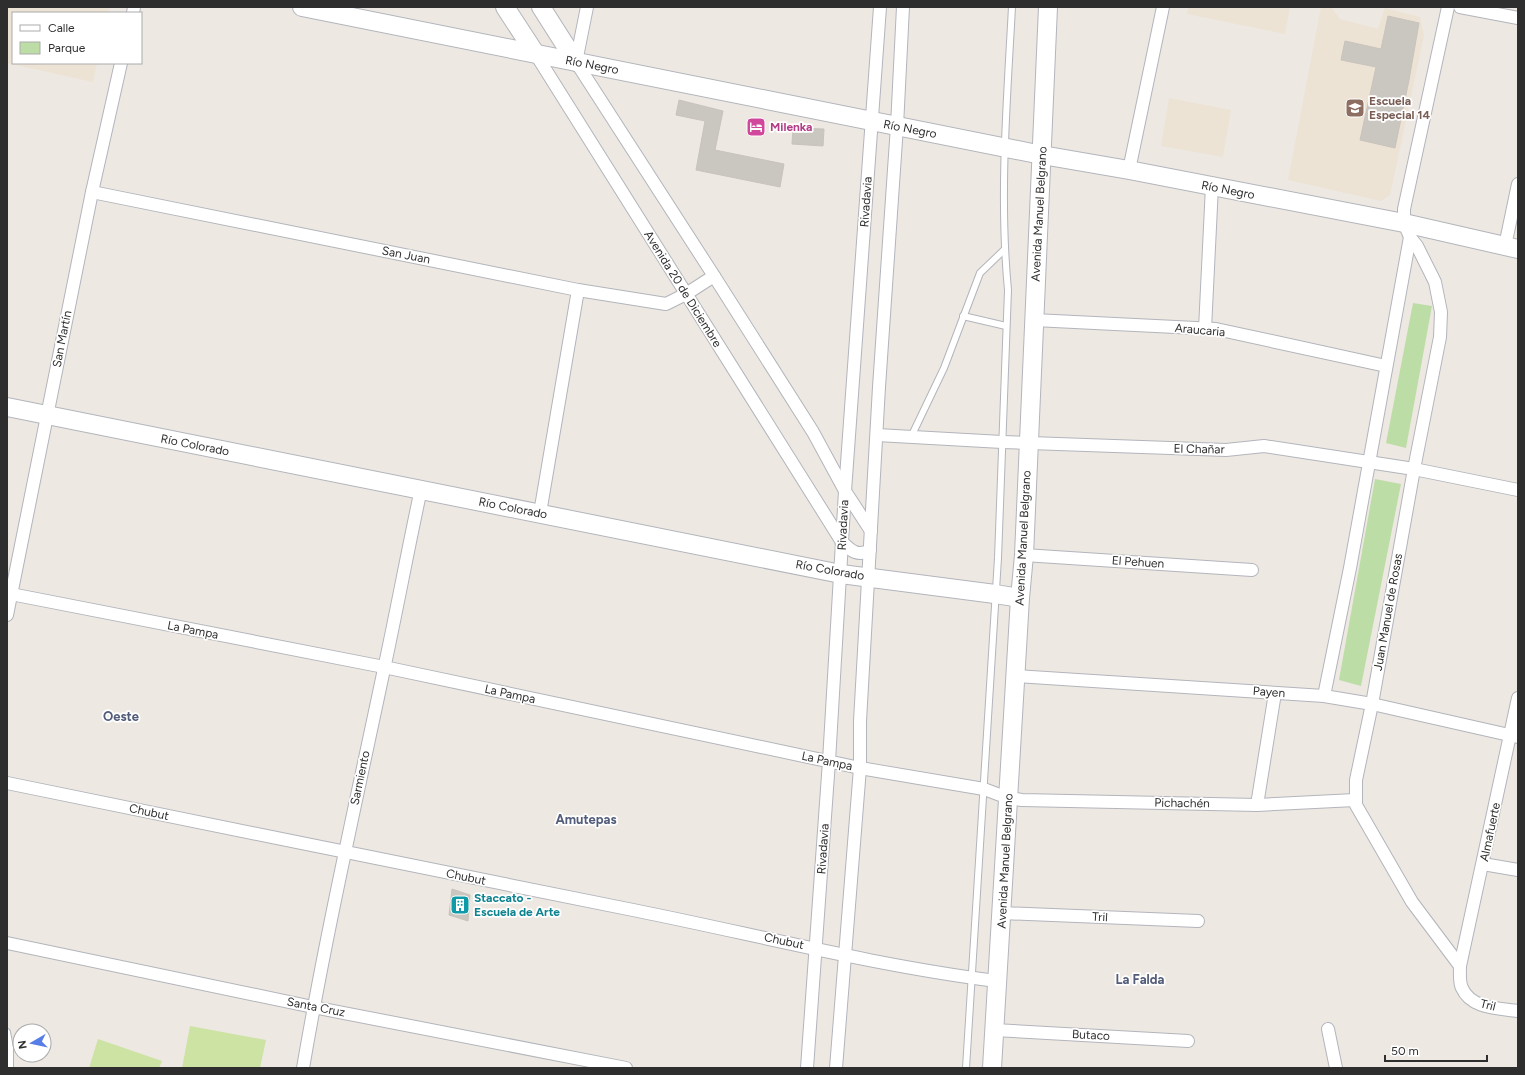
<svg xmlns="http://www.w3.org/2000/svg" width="1525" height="1075" viewBox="0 0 1525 1075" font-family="Figtree,sans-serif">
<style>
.education{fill:#ece3d4}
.green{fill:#bddda6}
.pitch{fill:#cde3a3}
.building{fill:#cac6c0;stroke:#c9c3bc}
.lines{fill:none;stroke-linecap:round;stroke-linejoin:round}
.lane-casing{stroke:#b3b5bc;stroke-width:8}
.street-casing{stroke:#b3b5bc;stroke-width:14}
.secondary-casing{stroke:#b3b5bc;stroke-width:20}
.lane{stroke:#fff;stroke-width:6}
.street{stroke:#fff;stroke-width:12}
.secondary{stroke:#fff;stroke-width:18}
.labels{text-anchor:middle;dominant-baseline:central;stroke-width:3.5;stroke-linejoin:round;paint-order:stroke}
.street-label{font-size:12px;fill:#2e2e2e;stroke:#fff}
.education-label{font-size:12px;font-weight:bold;fill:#785e54;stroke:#fff;text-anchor:start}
.hotel-label{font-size:12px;font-weight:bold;fill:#b23c85;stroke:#fff;text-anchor:start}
.culture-label{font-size:12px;font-weight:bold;fill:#0d838f;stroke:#fff;text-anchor:start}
.neighbourhood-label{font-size:13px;font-weight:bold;fill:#535d7a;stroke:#fff}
</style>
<rect width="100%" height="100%" fill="#ede8e2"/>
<g class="education">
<polygon points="7,7 110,7 108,13 13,13 13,63 97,63 93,82 7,63"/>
<polygon points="1188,7 1290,7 1285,34 1187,14"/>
<polygon points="1321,7 1331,7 1340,19 1378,29 1385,8 1420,17 1424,35 1390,195 1381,201 1288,180"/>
<polygon points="1169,98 1231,110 1223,157 1161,146"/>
</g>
<g class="green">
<polygon points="1413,303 1432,306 1406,448 1386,443"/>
<polygon points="1375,479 1401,484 1361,686 1339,680"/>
</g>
<g class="pitch">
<polygon points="190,1026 266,1040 260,1068 182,1068"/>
<polygon points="98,1039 162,1061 159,1068 89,1068"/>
</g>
<g class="building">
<polygon points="1388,16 1419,23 1409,80 1395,148 1360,140 1376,67 1341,60 1345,41 1381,49"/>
<polygon points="679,100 723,111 715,150 784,164 780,187 696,170 705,121 676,115"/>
<polygon points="793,128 824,129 823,146 792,144"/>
<polygon points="452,889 470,895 468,921 449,915"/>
</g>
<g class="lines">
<g class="lane-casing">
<g id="lane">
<polyline points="963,316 1006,326"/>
<polyline points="911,437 944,368 980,273 1004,250"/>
<polyline points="7,1032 10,1048 10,1068"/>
<path d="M966,1068l32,-510 10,-268c-9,-94 -1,-189 4,-283"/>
</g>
</g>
<g class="street-casing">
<g id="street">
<polyline points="587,7 576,62 714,276 813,432 845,491 871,531"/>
<polyline points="1448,7 1404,209 1404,223 1410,237 1417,246 1435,282 1441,312 1440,337 1414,469 1372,704 1356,780 1356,805 1412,902 1460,966"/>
<polyline points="1460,7 1518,18"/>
<polyline points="133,13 134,7"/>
<path d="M535,53l307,489c9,9 16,15 28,8"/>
<polyline points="1129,170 1163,7"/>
<polyline points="92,192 578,290 666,304 686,294 714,276"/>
<polyline points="1505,246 1518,184"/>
<polyline points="1034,320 1216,329 1386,366"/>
<polyline points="1205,329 1212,186"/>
<polyline points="877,435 1002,442 1226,450 1264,446 1414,469 1518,490"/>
<polyline points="540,513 578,290"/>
<polyline points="1024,555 1252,570"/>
<polyline points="11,594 384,667 860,768 984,789 1008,798 1022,800 1257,805 1355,800"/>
<polyline points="7,615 92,192 121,63"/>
<polyline points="1015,676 1324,696 1372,704 1518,737"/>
<polyline points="1324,696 1350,568 1410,237"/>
<path d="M1518,698l-58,268c0,7 -1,16 2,22 9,21 37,20 56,23"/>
<path d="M7,783c210,43 421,86 631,128 119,24 239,55 359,70"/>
<polyline points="1257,805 1275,693"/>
<polyline points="1483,864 1518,870"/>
<polyline points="1002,913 1198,921"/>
<polyline points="7,943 313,1007 626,1068"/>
<polyline points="1328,1029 1336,1068"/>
<polyline points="994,1030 1188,1041"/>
<path d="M303,1068c23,-134 53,-266 81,-399 13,-60 24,-120 37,-180"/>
<polyline points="807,1068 829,761 845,491 880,7"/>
<polyline points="836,1068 860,768 860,721 879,387 897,126 903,7"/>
</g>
</g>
<g class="secondary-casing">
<g id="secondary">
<polyline points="302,7 1042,155 1129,170 1404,223 1518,249"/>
<polyline points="505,7 535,53"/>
<polyline points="541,7 576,62"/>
<polyline points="7,407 841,574 995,594 1020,598"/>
<polyline points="992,1068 1020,598 1024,555 1048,7"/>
</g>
</g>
<use href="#lane" class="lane"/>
<use href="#street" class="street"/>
<use href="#secondary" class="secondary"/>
</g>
<defs>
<g id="school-square" transform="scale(1)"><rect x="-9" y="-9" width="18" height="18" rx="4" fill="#8d6e63" stroke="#fff"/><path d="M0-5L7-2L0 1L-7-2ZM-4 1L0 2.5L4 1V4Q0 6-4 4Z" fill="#fff"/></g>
<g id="hotel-square" transform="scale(1)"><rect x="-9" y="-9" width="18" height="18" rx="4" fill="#d1479c" stroke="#fff"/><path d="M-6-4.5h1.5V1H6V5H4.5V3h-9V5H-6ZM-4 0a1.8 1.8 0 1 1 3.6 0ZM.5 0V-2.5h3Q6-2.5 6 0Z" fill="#fff"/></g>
<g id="building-square" transform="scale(1)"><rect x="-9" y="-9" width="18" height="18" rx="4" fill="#0f9aa8" stroke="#fff"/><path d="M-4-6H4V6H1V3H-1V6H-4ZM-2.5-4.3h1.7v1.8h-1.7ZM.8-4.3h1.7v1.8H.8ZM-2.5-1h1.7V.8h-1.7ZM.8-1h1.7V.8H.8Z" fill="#fff"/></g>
</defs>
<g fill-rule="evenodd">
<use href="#school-square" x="1355" y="108"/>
<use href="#hotel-square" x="756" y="127"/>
<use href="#building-square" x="460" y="905"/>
</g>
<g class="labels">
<g class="street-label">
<text transform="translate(592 65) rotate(11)">Río Negro</text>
<text transform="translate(910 129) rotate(11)">Río Negro</text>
<text transform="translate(1228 190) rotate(11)">Río Negro</text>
<text transform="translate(866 202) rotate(-86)">Rivadavia</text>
<text transform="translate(1039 214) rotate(-87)">Avenida Manuel Belgrano</text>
<text transform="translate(406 255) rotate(11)">San Juan</text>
<text transform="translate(683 289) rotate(58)">Avenida 20 de Diciembre</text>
<text transform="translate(1200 330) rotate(5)">Araucaria</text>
<text transform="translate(62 339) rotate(-79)">San Martín</text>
<text transform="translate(195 445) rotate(11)">Río Colorado</text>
<text transform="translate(1199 449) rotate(1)">El Chañar</text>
<text transform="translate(513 508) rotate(11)">Río Colorado</text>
<text transform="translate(843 525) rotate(-87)">Rivadavia</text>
<text transform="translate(1023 538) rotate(-87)">Avenida Manuel Belgrano</text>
<text transform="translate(1138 562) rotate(4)">El Pehuen</text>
<text transform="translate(830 570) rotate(10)">Río Colorado</text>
<text transform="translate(1388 612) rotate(-80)">Juan Manuel de Rosas</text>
<text transform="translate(193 630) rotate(11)">La Pampa</text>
<text transform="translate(1269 692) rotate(4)">Payen</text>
<text transform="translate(510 694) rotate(12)">La Pampa</text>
<text transform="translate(827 761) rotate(12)">La Pampa</text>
<text transform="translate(360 778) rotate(-78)">Sarmiento</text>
<text transform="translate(1182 803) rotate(1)">Pichachén</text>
<text transform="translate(149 812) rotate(12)">Chubut</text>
<text transform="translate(1490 832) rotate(-78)">Almafuerte</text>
<text transform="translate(823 849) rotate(-86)">Rivadavia</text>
<text transform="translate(1005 861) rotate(-87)">Avenida Manuel Belgrano</text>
<text transform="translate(466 877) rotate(11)">Chubut</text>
<text transform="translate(1100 917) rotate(3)">Tril</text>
<text transform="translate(784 941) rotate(12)">Chubut</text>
<text transform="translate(1488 1005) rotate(14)">Tril</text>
<text transform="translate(316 1007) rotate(11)">Santa Cruz</text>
<text transform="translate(1091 1035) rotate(3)">Butaco</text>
</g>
<g class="education-label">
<text x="1369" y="101">Escuela<tspan x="1369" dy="14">Especial 14</tspan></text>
</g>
<g class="hotel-label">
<text x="770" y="127">Milenka</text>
</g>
<g class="culture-label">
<text x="474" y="898">Staccato -<tspan x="474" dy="14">Escuela de Arte</tspan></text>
</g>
<g class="neighbourhood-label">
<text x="121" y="716">Oeste</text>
<text x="586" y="819">Amutepas</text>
<text x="1140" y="979">La Falda</text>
</g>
</g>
<rect width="1525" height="1075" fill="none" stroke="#2e2e2e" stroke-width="16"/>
<rect x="12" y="12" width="130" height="52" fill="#ffffff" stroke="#ababab"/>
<rect x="20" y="25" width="20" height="6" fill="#ffffff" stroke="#ababab"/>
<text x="48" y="32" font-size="12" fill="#2e2e2e">Calle</text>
<rect x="20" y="42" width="20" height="12" fill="#bddda6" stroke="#ababab"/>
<text x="48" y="52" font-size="12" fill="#2e2e2e">Parque</text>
<g transform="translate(32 1043) rotate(261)"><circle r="19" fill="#ffffff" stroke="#ababab"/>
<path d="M0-3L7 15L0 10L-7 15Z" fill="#577de6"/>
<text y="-6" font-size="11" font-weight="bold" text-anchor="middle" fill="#2e2e2e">N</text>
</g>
<path d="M1385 1055v6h102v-6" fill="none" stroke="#2e2e2e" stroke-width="2"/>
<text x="1391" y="1055" font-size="12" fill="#2e2e2e" stroke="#ffffff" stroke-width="3" paint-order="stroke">50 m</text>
</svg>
